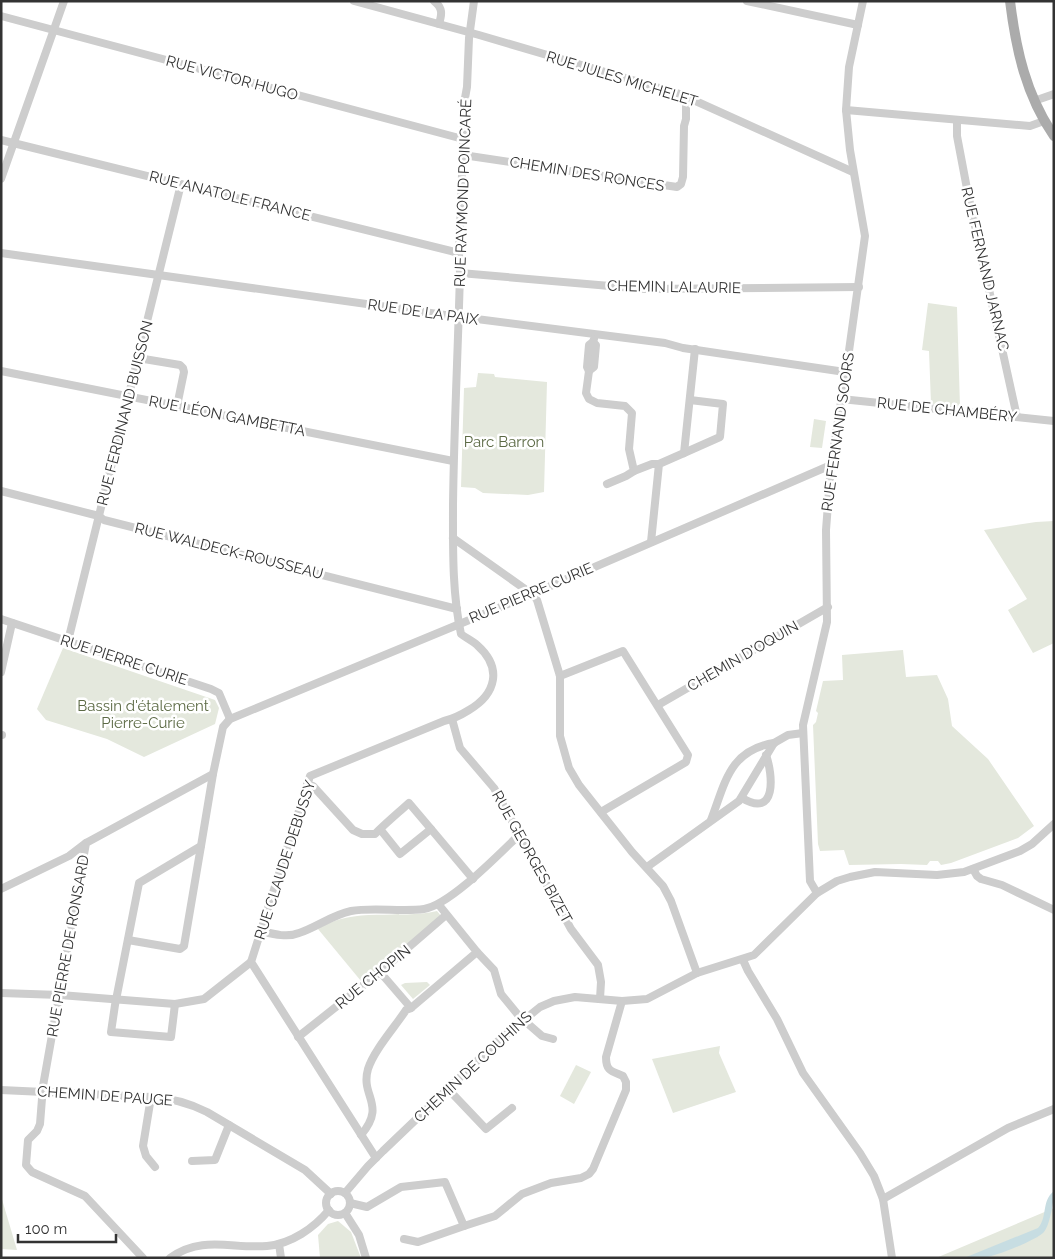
<svg xmlns="http://www.w3.org/2000/svg" width="1055" height="1259" viewBox="0 0 1055 1259" font-family="Raleway,sans-serif">
<style>
.green{fill:#e4e8dd}
.water{fill:#c7dde2}
.lines{fill:none;stroke-linecap:round;stroke-linejoin:round}
.minor{stroke:#cdcdcd;stroke-width:8}
.major{stroke:#ababab;stroke-width:10}
.labels{text-anchor:middle;dominant-baseline:central;stroke-width:5;stroke-linejoin:round;paint-order:stroke}
.street-label{font-size:15px;fill:#333;stroke:#fff}
.park-label{font-size:15px;fill:#5c6a45;stroke:#fff}
</style>
<rect width="100%" height="100%" fill="#fff"/>
<g class="green">
<polygon points="928,303 957,307 960,407 931,404 929,351 922,350"/>
<polygon points="478,373 494,374 495,377 547,382 544,492 528,495 483,493 475,488 461,487 464,388 476,387"/>
<polygon points="814,419 826,421 822,448 810,447"/>
<polygon points="1054,521 1054,643 1033,653 1008,610 1027,599 984,530 1036,522"/>
<polygon points="63,648 215,700 219,708 215,724 144,757 107,739 46,720 37,709"/>
<polygon points="903,650 906,677 937,675 948,699 952,726 988,759 1034,826 1018,838 951,863 941,865 938,861 930,861 927,865 901,864 849,865 844,850 820,851 818,844 813,725 816,722 818,713 816,711 823,681 843,680 842,655"/>
<path d="M437,911l5,6 -81,64 -43,-52c36,-23 80,-9 119,-18z"/>
<polygon points="427,982 430,985 413,999 401,985 405,983"/>
<polygon points="720,1046 719,1053 736,1092 673,1113 652,1059"/>
<polygon points="576,1065 591,1072 574,1104 560,1096"/>
<polygon points="1,1196 17,1250 1,1249"/>
<polygon points="1054,1208 1054,1258 936,1258"/>
<polygon points="338,1221 351,1232 361,1258 320,1258 318,1235 328,1224"/>
</g>
<path class="water" d="M1054,1191c0,9 -4,34 -10,41 -7,8 -50,25 -61,26 -6,0 -13,0 -19,0l74,-30c10,-11 3,-27 16,-37z"/>
<g class="lines">
<g class="minor">
<polyline points="354,1 479,35 680,94 853,172"/>
<path d="M434,1c9,7 8,13 5,23"/>
<polyline points="747,1 858,25"/>
<polyline points="1,16 463,139"/>
<polyline points="1034,101 1054,94"/>
<polyline points="846,110 1030,126 1044,121"/>
<polyline points="957,120 957,136 968,194 1017,417"/>
<polyline points="1,140 459,253"/>
<polyline points="463,155 677,187 681,184 683,177 684,126 686,119 686,96"/>
<polyline points="1,179 64,1"/>
<polyline points="1,253 445,315 665,343 683,348 845,372"/>
<polyline points="460,273 645,289 859,287"/>
<polyline points="593,342 589,345 587,367 589,371 586,393 589,399 597,403 625,406 632,413 629,449 634,471 626,476 607,484"/>
<polyline points="138,358 180,365 183,368 184,372 177,406"/>
<polyline points="1,371 453,461"/>
<polyline points="589,371 594,367 596,345 593,342 594,339"/>
<polyline points="841,399 1054,421"/>
<polyline points="684,453 720,437 723,404 690,400"/>
<polyline points="634,471 652,464 659,464"/>
<polyline points="1,491 99,516 104,520 457,609"/>
<polyline points="453,538 532,594 537,600 560,676 560,736 569,768 579,785 632,852 663,886 671,901 697,973"/>
<polyline points="651,542 659,464 684,453 695,349"/>
<polyline points="1,619 211,689 219,693 230,719"/>
<polyline points="68,641 181,184"/>
<polyline points="1,672 12,623"/>
<polyline points="560,676 623,651 688,755 686,762 601,812"/>
<polyline points="658,705 828,607"/>
<polyline points="452,719 460,748 494,788 571,929 598,965 601,982 600,999"/>
<polyline points="1,735 2,735"/>
<path d="M307,784l6,2 40,44 9,4h13c11,-11 23,-21 34,-31l22,26 -31,25 -20,-25"/>
<path d="M742,798c35,21 31,-23 24,-43"/>
<path d="M711,820c14,-36 18,-70 63,-77"/>
<polyline points="431,829 473,879"/>
<polyline points="647,867 739,801 774,743 788,735 803,733"/>
<polyline points="973,869 977,876 981,879 1002,885 1054,910"/>
<polyline points="1,889 69,856 86,843"/>
<polyline points="817,893 810,881 803,725 827,622 826,530 831,465 848,358 865,236 850,150 846,110 849,67 863,1"/>
<path d="M261,931c12,3 26,7 38,2 18,-6 33,-18 52,-22 21,-4 51,1 73,-2 26,-4 75,-55 95,-74"/>
<polyline points="128,940 180,949 184,946 201,846"/>
<polyline points="477,952 494,970 501,994 519,1016 542,1036 553,1039"/>
<polyline points="743,960 748,971 777,1019 803,1073 860,1153 874,1176 883,1199 892,1258"/>
<polyline points="380,972 411,1008 477,952 439,905"/>
<polyline points="1,993 60,995 175,1004 204,999 251,962"/>
<polyline points="175,1004 171,1037 111,1032 115,1005 139,883 201,846 213,774"/>
<polyline points="298,1037 380,972 446,915"/>
<polyline points="448,1089 486,1129 512,1108"/>
<path d="M1,1090l150,7c20,1 38,6 56,15l98,58 26,24"/>
<polyline points="151,1097 143,1146 146,1156 155,1167"/>
<path d="M361,1135c26,-31 -1,-38 7,-66 6,-19 27,-42 38,-59l5,-2"/>
<path d="M376,1158l-125,-196 59,-186 134,-55c9,-2 17,-6 25,-11 27,-16 34,-42 8,-65 -4,-4 -11,-7 -16,-11 -9,-41 -8,-87 -8,-129 1,-78 5,-155 7,-232l-1,-20 6,-155 2,-11 2,-49 5,-37"/>
<polyline points="192,1161 215,1160 229,1125"/>
<circle cx="338" cy="1203" r="12"/>
<polyline points="345,1193 368,1166 383,1151 498,1041 540,1007 554,1001 575,997 622,1001 647,999 697,973 754,955 817,893 837,881 850,877 875,872 937,875 964,872 1020,851 1032,844 1054,824"/>
<polyline points="883,1199 1008,1128 1054,1109"/>
<path d="M350,1203l17,4 34,-20 44,-5 19,44 31,-10 27,-22 29,-11 30,-5 8,-4 4,-5 33,-79v-8l-3,-6c-12,-5 -17,-5 -17,-19l16,-56"/>
<polyline points="345,1213 359,1235 366,1258"/>
<polyline points="404,1239 418,1242 464,1226"/>
<polyline points="279,1244 281,1258"/>
<polyline points="143,1258 85,1196 32,1172 26,1165 28,1140 37,1131 40,1124 43,1086 86,843 213,774 223,727 230,719 532,594 831,465"/>
<path d="M170,1258c32,-23 62,-9 97,-12 24,-2 47,-18 62,-36"/>
</g>
<path class="major" d="M1010,1c6,49 16,94 44,135"/>
</g>
<g class="labels">
<g class="street-label">
<text transform="translate(232 78) rotate(15)">RUE VICTOR HUGO</text>
<text transform="translate(622 79) rotate(17)">RUE JULES MICHELET</text>
<text transform="translate(587 174) rotate(9)">CHEMIN DES RONCES</text>
<text transform="translate(463 193) rotate(-88)">RUE RAYMOND POINCARÉ</text>
<text transform="translate(230 196) rotate(14)">RUE ANATOLE FRANCE</text>
<text transform="translate(985 269) rotate(77)">RUE FERNAND JARNAC</text>
<text transform="translate(674 287) rotate(1)">CHEMIN LALAURIE</text>
<text transform="translate(423 312) rotate(8)">RUE DE LA PAIX</text>
<text transform="translate(947 410) rotate(6)">RUE DE CHAMBÉRY</text>
<text transform="translate(125 413) rotate(-76)">RUE FERDINAND BUISSON</text>
<text transform="translate(227 416) rotate(11)">RUE LÉON GAMBETTA</text>
<text transform="translate(838 432) rotate(-82)">RUE FERNAND SOORS</text>
<text transform="translate(229 551) rotate(14)">RUE WALDECK-ROUSSEAU</text>
<text transform="translate(531 593) rotate(-23)">RUE PIERRE CURIE</text>
<text transform="translate(743 656) rotate(-30)">CHEMIN D'OQUIN</text>
<text transform="translate(124 660) rotate(18)">RUE PIERRE CURIE</text>
<text transform="translate(532 857) rotate(61)">RUE GEORGES BIZET</text>
<text transform="translate(285 860) rotate(-72)">RUE CLAUDE DEBUSSY</text>
<text transform="translate(68 946) rotate(-80)">RUE PIERRE DE RONSARD</text>
<text transform="translate(373 977) rotate(-39)">RUE CHOPIN</text>
<text transform="translate(473 1067) rotate(-43)">CHEMIN DE COUHINS</text>
<text transform="translate(105 1096) rotate(4)">CHEMIN DE PAUGE</text>
</g>
<g class="park-label">
<text x="504" y="442">Parc Barron</text>
<text x="143" y="706">Bassin d'étalement<tspan x="143" dy="17">Pierre-Curie</tspan></text>
</g>
</g>
<rect width="1055" height="1259" fill="none" stroke="#333333" stroke-width="5"/>
<path d="M18 1234v8h98v-8" fill="none" stroke="#333333" stroke-width="2.5"/>
<text x="25" y="1234" font-size="15" fill="#333333" stroke="#ffffff" stroke-width="4" paint-order="stroke">100 m</text>
</svg>
